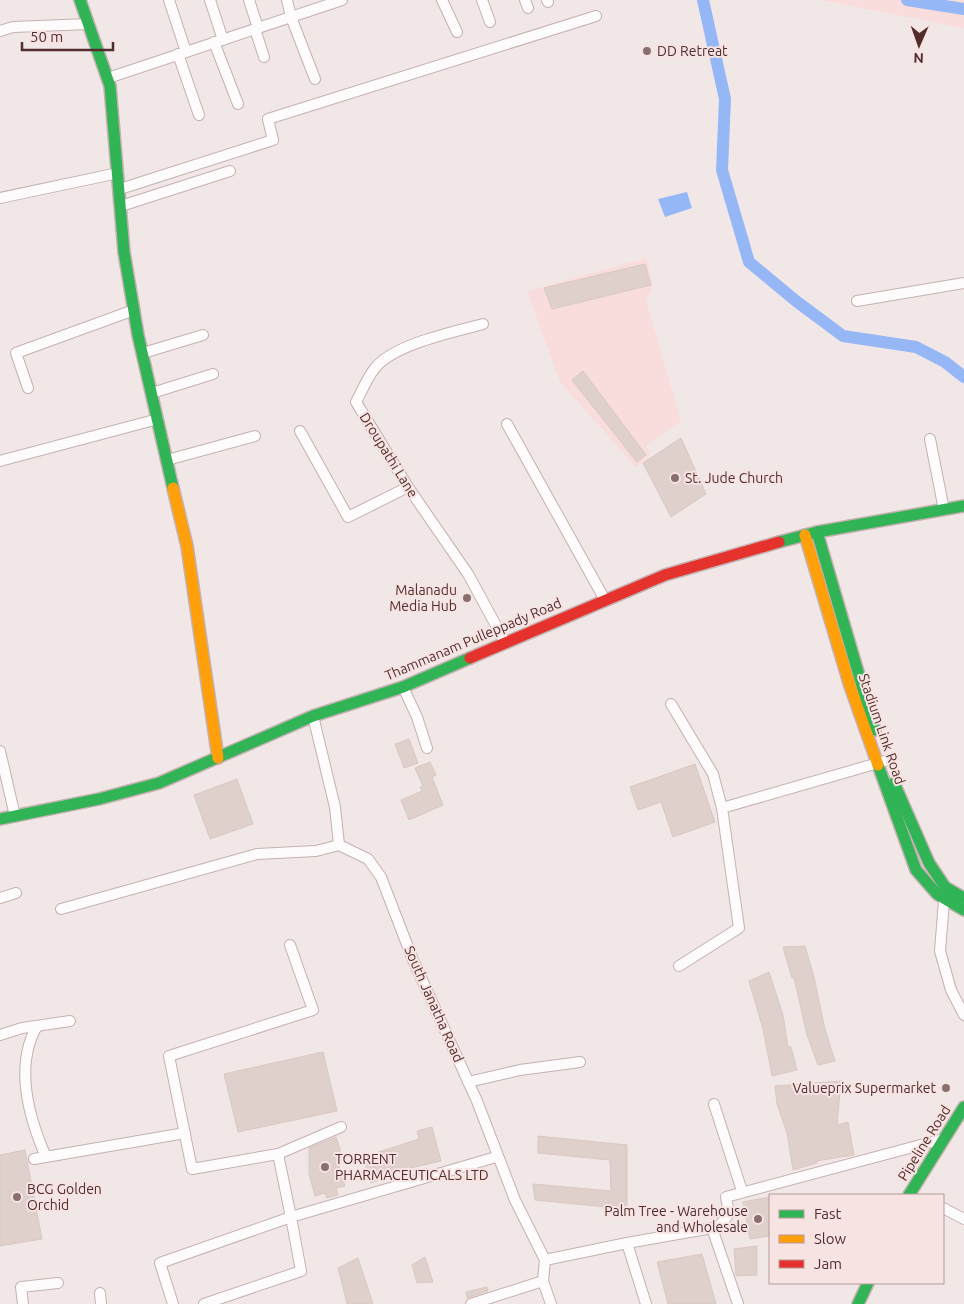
<svg xmlns="http://www.w3.org/2000/svg" width="964" height="1304" viewBox="0 0 964 1304" font-family="Ubuntu,sans-serif">
<style>
.built{fill:#f8dddc}
.water{fill:#96b7f6}
.lines{fill:none;stroke-linecap:round;stroke-linejoin:round}
.canal{stroke:#96b7f6;stroke-width:12}
.building{fill:#dfd0cc;stroke:#dbc7c1}
.street-casing{stroke:#c5b1b1;stroke-width:12}
.fast-casing{stroke:#c5b1b1;stroke-width:14}
.slow-casing{stroke:#c5b1b1;stroke-width:14}
.jam-casing{stroke:#c5b1b1;stroke-width:14}
.street{stroke:#fdfbfb;stroke-width:10}
.fast{stroke:#30b455;stroke-width:11}
.slow{stroke:#ff9f0a;stroke-width:11}
.jam{stroke:#e5322d;stroke-width:11}
.poi-dot{fill:#896f6e;stroke:#f6e3e2;stroke-width:2}
.labels{text-anchor:middle;dominant-baseline:central;stroke-width:4;stroke-linejoin:round;paint-order:stroke}
.poi-label{font-size:14px;fill:#512e2d;stroke:#f6e3e2;text-anchor:start}
.street-label{font-size:14px;fill:#512e2d;stroke:#f6e3e2}
</style>
<rect width="100%" height="100%" fill="#f2e7e7"/>
<g class="built">
<polygon points="820,0 964,0 964,28"/>
<polygon points="647,258 653,287 646,300 681,421 646,446 650,453 648,458 636,467 560,382 527,291"/>
</g>
<polygon class="water" points="687,192 692,208 665,217 658,199"/>
<g class="lines">
<g class="canal">
<polyline points="703,0 725,99 722,170 749,262 796,301 843,336 916,347 945,362 964,377"/>
<polyline points="907,0 964,9"/>
</g>
</g>
<g class="building">
<polygon points="645,264 651,285 552,309 544,288"/>
<polygon points="583,371 646,455 637,462 572,380"/>
<polygon points="681,438 706,494 671,517 643,463"/>
<polygon points="409,739 418,763 404,768 395,744"/>
<polygon points="430,762 436,775 432,777 443,805 409,820 401,800 422,791 420,787 423,786 415,768"/>
<polygon points="695,764 715,822 673,837 661,802 638,810 630,787"/>
<polygon points="237,779 253,824 210,839 194,795"/>
<polygon points="805,946 814,977 825,1029 835,1061 818,1065 807,1035 794,978 792,978 783,947"/>
<polygon points="769,972 783,1015 788,1047 791,1047 797,1070 772,1076 763,1029 749,981"/>
<polygon points="323,1052 337,1111 238,1132 224,1074"/>
<polygon points="841,1081 837,1125 848,1122 854,1155 816,1161 817,1163 793,1170 787,1133 777,1104 775,1086"/>
<polygon points="432,1127 441,1161 406,1169 371,1183 363,1157 419,1139 417,1131"/>
<polygon points="538,1136 627,1145 627,1209 535,1200 533,1184 611,1191 610,1160 538,1153"/>
<polygon points="336,1137 340,1149 339,1166 345,1186 336,1188 338,1195 327,1198 325,1193 315,1196 309,1174 309,1148"/>
<polygon points="25,1150 42,1239 0,1246 0,1155"/>
<polygon points="770,1197 770,1236 750,1239 743,1202"/>
<polygon points="757,1246 757,1275 736,1276 734,1249"/>
<polygon points="702,1254 716,1304 668,1304 657,1262"/>
<polygon points="425,1257 433,1282 417,1283 412,1265"/>
<polygon points="358,1258 373,1304 347,1304 338,1268"/>
<polygon points="487,1287 488,1291 467,1298 466,1292"/>
</g>
<g class="lines">
<g class="street-casing">
<g id="street">
<polyline points="169,0 186,52"/>
<polyline points="210,0 223,40"/>
<polyline points="249,0 258,28"/>
<polyline points="287,0 291,17 315,79"/>
<polyline points="442,0 457,32"/>
<polyline points="482,0 490,22"/>
<polyline points="525,0 528,8"/>
<polyline points="547,0 548,2"/>
<polyline points="255,29 264,57"/>
<polyline points="0,31 13,27 89,24"/>
<polyline points="214,42 238,104"/>
<polyline points="178,54 199,115"/>
<polyline points="108,78 342,0"/>
<polyline points="120,189 273,140 268,119 596,16"/>
<polyline points="0,198 118,173"/>
<polyline points="121,206 230,171"/>
<polyline points="857,301 964,283"/>
<path d="M483,324c-29,8 -89,20 -108,44 -8,10 -13,23 -19,34l52,85 60,87 37,68"/>
<polyline points="143,353 203,335"/>
<polyline points="28,388 16,353 134,310"/>
<polyline points="152,393 213,374"/>
<polyline points="507,424 605,600"/>
<polyline points="300,431 348,517 408,487"/>
<polyline points="930,439 944,510"/>
<polyline points="167,460 255,436"/>
<polyline points="0,461 158,419"/>
<polyline points="403,687 417,717 427,748"/>
<polyline points="671,704 713,774 722,808"/>
<polyline points="313,716 335,807 339,845 368,859 381,877 413,960 477,1101 515,1200 545,1260 543,1281 551,1304"/>
<polyline points="0,751 15,816"/>
<polyline points="0,898 16,893"/>
<polyline points="944,901 940,951 951,990 964,1015"/>
<polyline points="61,909 257,854 316,851 339,845"/>
<polyline points="679,966 739,928 722,808 885,761"/>
<path d="M37,1026c-23,40 -8,92 9,131"/>
<polyline points="0,1035 22,1028 70,1021"/>
<polyline points="468,1082 520,1070 580,1062"/>
<polyline points="714,1104 742,1191"/>
<polyline points="278,1154 341,1127"/>
<polyline points="34,1159 185,1133"/>
<polyline points="943,1208 964,1219"/>
<polyline points="712,1228 738,1304"/>
<polyline points="627,1243 646,1304"/>
<polyline points="545,1260 627,1243 712,1228 719,1226 729,1214 726,1197 943,1139"/>
<polyline points="100,1293 101,1304"/>
<polyline points="23,1304 21,1287 58,1283"/>
<polyline points="173,1304 160,1263 291,1217 278,1154 192,1169 169,1056 313,1010 290,945"/>
<polyline points="204,1304 301,1271 291,1217 496,1157"/>
<polyline points="471,1304 543,1281"/>
</g>
</g>
<g class="fast-casing">
<g id="fast">
<polyline points="80,0 110,86 124,252 138,335 173,488"/>
<polyline points="817,532 875,730"/>
<polyline points="779,542 817,532 964,506"/>
<polyline points="878,765 916,870 937,894 964,910"/>
<polyline points="894,783 929,863 945,887 964,898"/>
<polyline points="0,819 99,799 159,783 313,716 403,687 470,658"/>
<polyline points="909,1195 964,1107"/>
<polyline points="858,1304 868,1283"/>
</g>
</g>
<g class="slow-casing">
<g id="slow">
<polyline points="173,488 187,546 218,758"/>
<polyline points="805,535 850,686 878,765"/>
</g>
</g>
<g class="jam-casing">
<polyline id="jam" points="470,658 665,575 779,542"/>
</g>
<use href="#street" class="street"/>
<use href="#fast" class="fast"/>
<use href="#slow" class="slow"/>
<use href="#jam" class="jam"/>
</g>
<g class="poi-dot">
<circle cx="647" cy="51" r="5"/>
<circle cx="675" cy="478" r="5"/>
<circle cx="467" cy="598" r="5"/>
<circle cx="946" cy="1088" r="5"/>
<circle cx="325" cy="1167" r="5"/>
<circle cx="17" cy="1197" r="5"/>
<circle cx="758" cy="1219" r="5"/>
</g>
<g class="labels">
<g class="poi-label">
<text x="657" y="51">DD Retreat</text>
<text x="685" y="478">St. Jude Church</text>
<text x="457" y="590" text-anchor="end">Malanadu<tspan x="457" dy="16">Media Hub</tspan></text>
<text x="936" y="1088" text-anchor="end">Valueprix Supermarket</text>
<text x="335" y="1159">TORRENT<tspan x="335" dy="16">PHARMACEUTICALS LTD</tspan></text>
<text x="27" y="1189">BCG Golden<tspan x="27" dy="16">Orchid</tspan></text>
<text x="748" y="1211" text-anchor="end">Palm Tree - Warehouse<tspan x="748" dy="16">and Wholesale</tspan></text>
</g>
<g class="street-label">
<text transform="translate(389 455) rotate(58)">Droupathi Lane</text>
<text transform="translate(473 639) rotate(-23)">Thammanam Pulleppady Road</text>
<text transform="translate(882 729) rotate(71)">Stadium Link Road</text>
<text transform="translate(434 1004) rotate(66)">South Janatha Road</text>
<text transform="translate(924 1143) rotate(-58)">Pipeline Road</text>
</g>
</g>
<rect x="769" y="1194" width="175" height="90" fill="#f6e3e2" stroke="#b49b9a"/>
<rect x="779" y="1210" width="25" height="8" fill="#30b455" stroke="#b49b9a"/>
<text x="814" y="1219" font-size="15" fill="#512e2d">Fast</text>
<rect x="779" y="1235" width="25" height="8" fill="#ff9f0a" stroke="#b49b9a"/>
<text x="814" y="1244" font-size="15" fill="#512e2d">Slow</text>
<rect x="779" y="1260" width="25" height="8" fill="#e5322d" stroke="#b49b9a"/>
<text x="814" y="1269" font-size="15" fill="#512e2d">Jam</text>
<g transform="translate(919 45) rotate(182)" stroke="#f6e3e2" stroke-width="4" paint-order="stroke">
<path d="M0-4L9 19L0 12L-9 19Z" fill="#512e2d"/>
<text y="-8" font-size="14" font-weight="bold" text-anchor="middle" fill="#512e2d">N</text>
</g>
<path d="M22 42v8h91v-8" fill="none" stroke="#512e2d" stroke-width="2.5"/>
<text x="30" y="42" font-size="15" fill="#512e2d" stroke="#f6e3e2" stroke-width="4" paint-order="stroke">50 m</text>
</svg>
